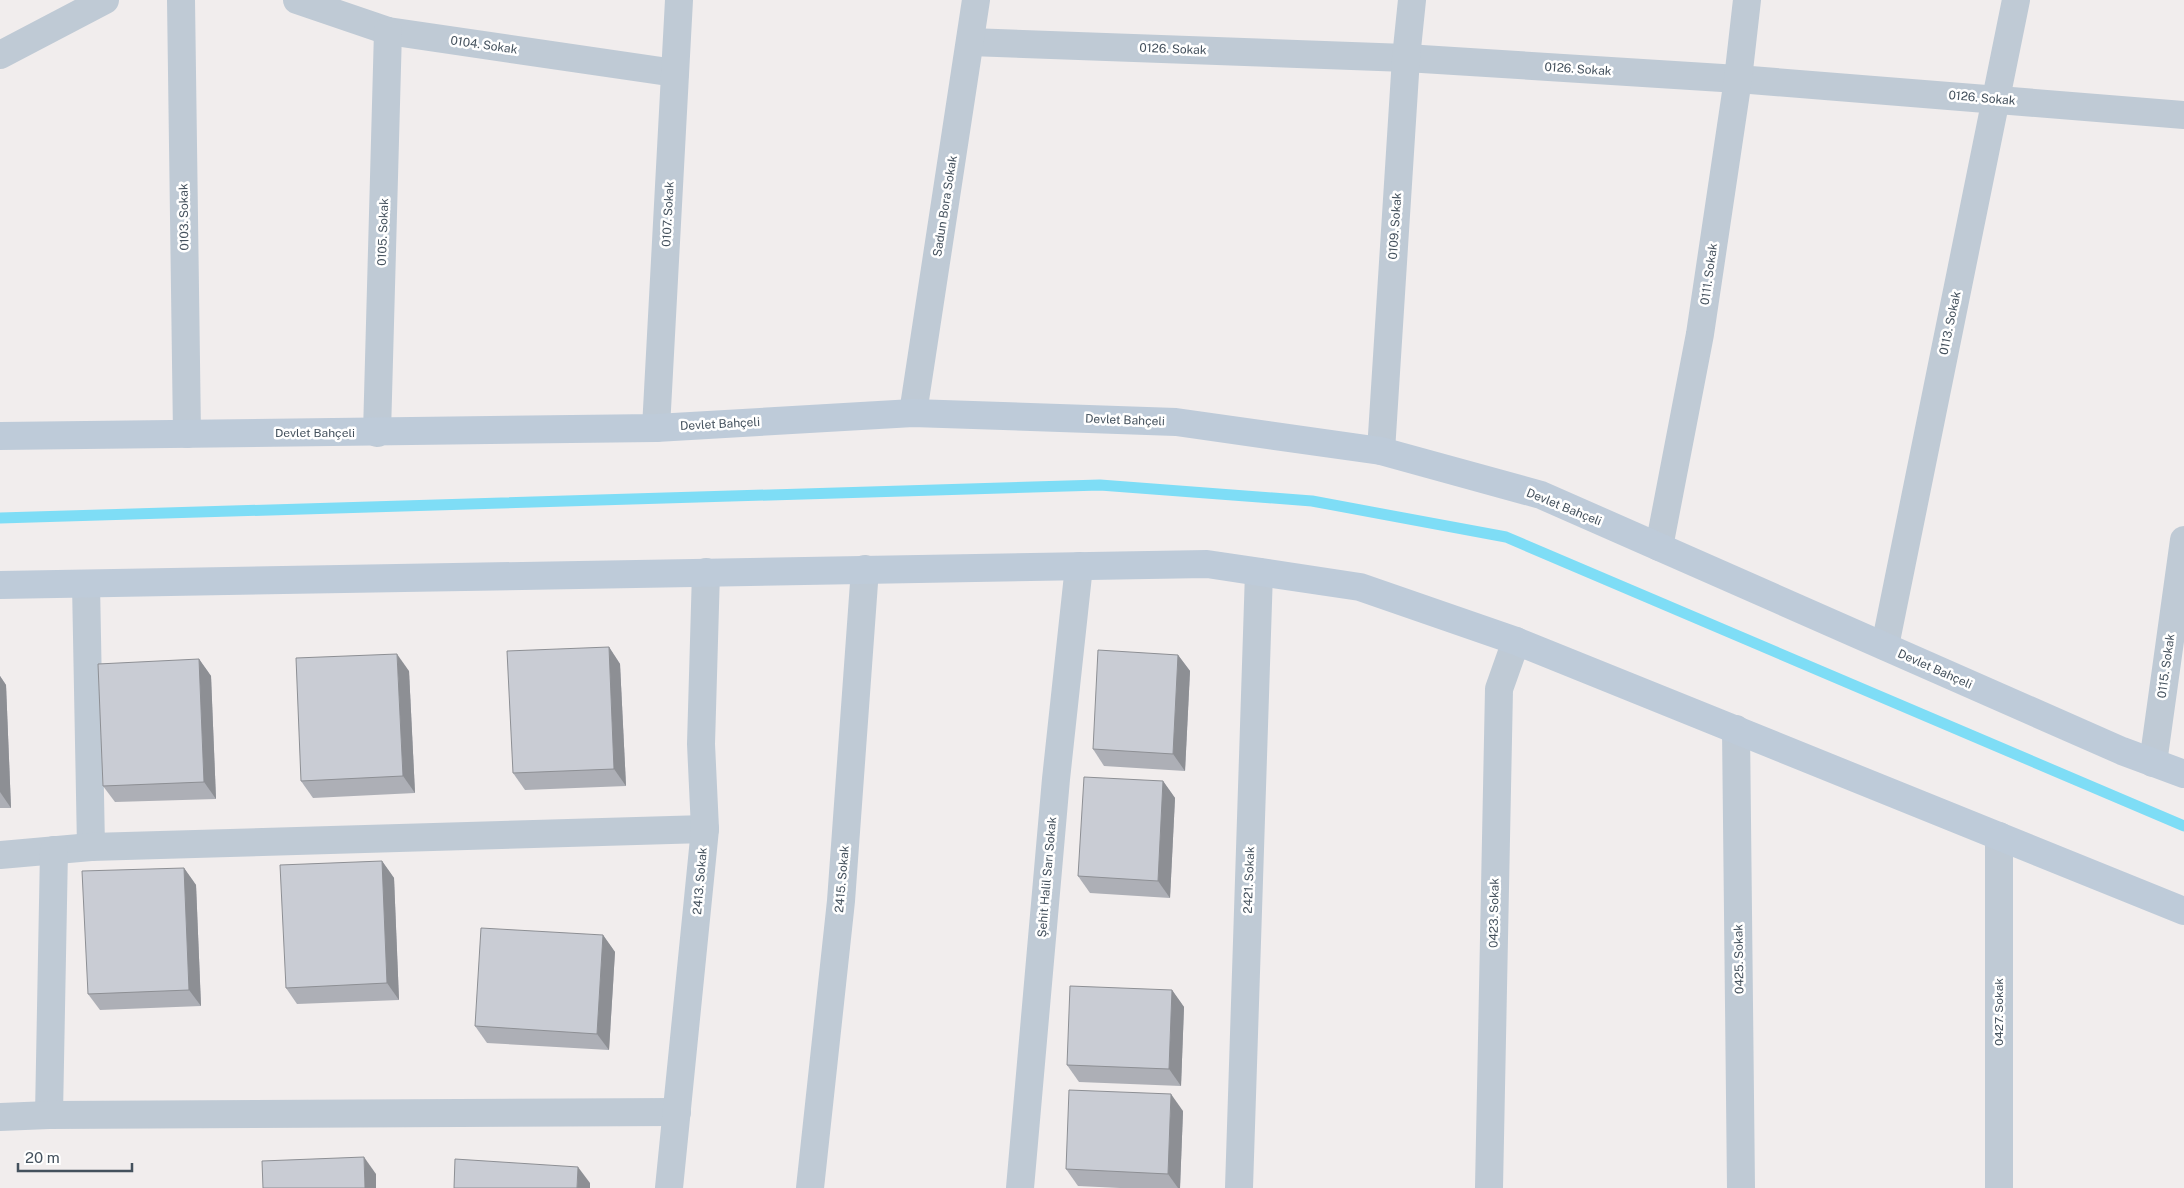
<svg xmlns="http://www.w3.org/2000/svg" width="2184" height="1188" viewBox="0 0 2184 1188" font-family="'Public Sans',sans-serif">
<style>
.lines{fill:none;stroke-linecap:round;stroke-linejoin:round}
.stream{stroke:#7eddf6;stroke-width:11}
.street{stroke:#bfcad5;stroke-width:28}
.secondary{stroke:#becbd9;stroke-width:28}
.wall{fill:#adafb6}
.shaded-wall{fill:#8d8f94}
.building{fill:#c9ccd4;stroke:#8d8f94}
.labels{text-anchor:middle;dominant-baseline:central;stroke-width:5;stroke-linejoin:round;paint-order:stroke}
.street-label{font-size:12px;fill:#44515d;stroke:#fff}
</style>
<rect width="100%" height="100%" fill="#f1eded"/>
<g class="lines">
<polyline class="stream" points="0,518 1100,485 1312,501 1506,537 2184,826"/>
<g class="street">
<polyline points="181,0 187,434"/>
<polyline points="297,0 388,31 675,73"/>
<polyline points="970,42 1406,58 1738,79 2184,115"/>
<polyline points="0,55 105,0"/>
<polyline points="913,413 976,0"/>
<polyline points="656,428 679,0"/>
<polyline points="377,433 388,31"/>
<polyline points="1381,451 1406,58 1412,0"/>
<polyline points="1659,547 1700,334 1738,79 1747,0"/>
<polyline points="86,584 91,847"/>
<polyline points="1885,646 2016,0"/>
<polyline points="1736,729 1741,1188"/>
<polyline points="2153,763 2184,540"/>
<polyline points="0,855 91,847 705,829"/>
<polyline points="49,1115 54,850"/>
<polyline points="0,1117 49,1115 677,1112"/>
<polyline points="669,1188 705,829 701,744 706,572"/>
<polyline points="810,1188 841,901 865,569"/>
<polyline points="1020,1188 1056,779 1079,566"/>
<polyline points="1239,1188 1259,572"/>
<polyline points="1489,1188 1499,689 1516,641"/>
<polyline points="1999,1188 1999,836"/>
</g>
<g class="secondary">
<polyline points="0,436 656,428 913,413 1176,422 1381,451 1541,495 2122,751 2184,774"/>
<polyline points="0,585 1207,564 1360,587 1516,641 2184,911"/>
</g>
</g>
<g class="wall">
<polygon points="609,647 620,664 626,786 525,790 513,773"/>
<polygon points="1178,655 1190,671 1185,771 1104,766 1093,749"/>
<polygon points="199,659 211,676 216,799 115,802 103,786"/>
<polygon points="409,671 415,793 313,798 301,781"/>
<polygon points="0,676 6,685 11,808 0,808"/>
<polygon points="1163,781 1175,798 1170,898 1090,893 1078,876"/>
<polygon points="382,861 394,878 399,1000 297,1004 286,988"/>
<polygon points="184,868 196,885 201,1006 100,1010 88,994"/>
<polygon points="603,935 615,952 609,1050 487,1043 475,1026"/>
<polygon points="1172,990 1184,1007 1181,1086 1079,1082 1067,1065"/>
<polygon points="1183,1111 1180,1188 1120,1188 1078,1186 1066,1169"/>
</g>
<g class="shaded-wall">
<polygon points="609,647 620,664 626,786 614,769"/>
<polygon points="397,654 409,671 415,793 403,776"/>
<polygon points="1178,655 1190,671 1185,771 1173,754"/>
<polygon points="199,659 211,676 216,799 204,782"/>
<polygon points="0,676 6,685 11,808 0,792"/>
<polygon points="1163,781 1175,798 1170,898 1158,881"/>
<polygon points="382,861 394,878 399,1000 387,983"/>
<polygon points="184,868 196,885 201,1006 189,990"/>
<polygon points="603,935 615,952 609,1050 597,1034"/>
<polygon points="1172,990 1184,1007 1181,1086 1169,1069"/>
<polygon points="1171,1094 1183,1111 1180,1188 1178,1188 1168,1174"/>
<polygon points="364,1157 376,1174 376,1188 365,1188"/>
<polygon points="578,1167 590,1183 590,1188 577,1188"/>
</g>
<g class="building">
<polygon points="609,647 614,769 513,773 507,651"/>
<polygon points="1098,650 1178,655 1173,754 1093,749"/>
<polygon points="397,654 403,776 301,781 296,658"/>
<polygon points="199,659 204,782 103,786 98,664"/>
<polygon points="1084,777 1163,781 1158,881 1078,876"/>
<polygon points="382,861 387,983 286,988 280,865"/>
<polygon points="184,868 189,990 88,994 82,871"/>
<polygon points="481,928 603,935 597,1034 475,1026"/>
<polygon points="1070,986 1172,990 1169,1069 1067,1065"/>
<polygon points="1069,1090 1171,1094 1168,1174 1066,1169"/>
<polygon points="364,1157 365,1188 263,1188 262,1161"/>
<polygon points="455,1159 578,1167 577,1188 454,1188"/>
</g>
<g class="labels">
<g class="street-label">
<text transform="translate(484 45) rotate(8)">0104. Sokak</text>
<text transform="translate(1173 49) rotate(2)">0126. Sokak</text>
<text transform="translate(1578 69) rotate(4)">0126. Sokak</text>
<text transform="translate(1982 98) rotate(5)">0126. Sokak</text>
<text transform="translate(945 206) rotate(-81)">Sadun Bora Sokak</text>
<text transform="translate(668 214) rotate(-87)">0107. Sokak</text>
<text transform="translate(184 217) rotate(-91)">0103. Sokak</text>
<text transform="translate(1395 226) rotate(-86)">0109. Sokak</text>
<text transform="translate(383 232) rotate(-88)">0105. Sokak</text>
<text transform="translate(1709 274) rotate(-82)">0111. Sokak</text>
<text transform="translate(1950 323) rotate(-78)">0113. Sokak</text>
<text transform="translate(1125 420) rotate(2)">Devlet Bahçeli</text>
<text transform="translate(720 424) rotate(-3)">Devlet Bahçeli</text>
<text x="315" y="433">Devlet Bahçeli</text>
<text transform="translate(1564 507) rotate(22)">Devlet Bahçeli</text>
<text transform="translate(2166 666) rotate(-82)">0115. Sokak</text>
<text transform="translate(1935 669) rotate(24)">Devlet Bahçeli</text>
<text transform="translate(1047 877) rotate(-85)">Şehit Halil Sarı Sokak</text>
<text transform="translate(842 879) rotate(-85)">2415. Sokak</text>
<text transform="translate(1249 880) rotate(-88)">2421. Sokak</text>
<text transform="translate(700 881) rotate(-85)">2413. Sokak</text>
<text transform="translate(1494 913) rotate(-89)">0423. Sokak</text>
<text transform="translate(1739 959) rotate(-91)">0425. Sokak</text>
<text transform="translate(1999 1012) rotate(-90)">0427. Sokak</text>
</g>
</g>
<path d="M18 1163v8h114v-8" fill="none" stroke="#44515d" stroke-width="2.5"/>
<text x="25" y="1163" font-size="15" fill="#44515d" stroke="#ffffff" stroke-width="4" paint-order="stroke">20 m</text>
</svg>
